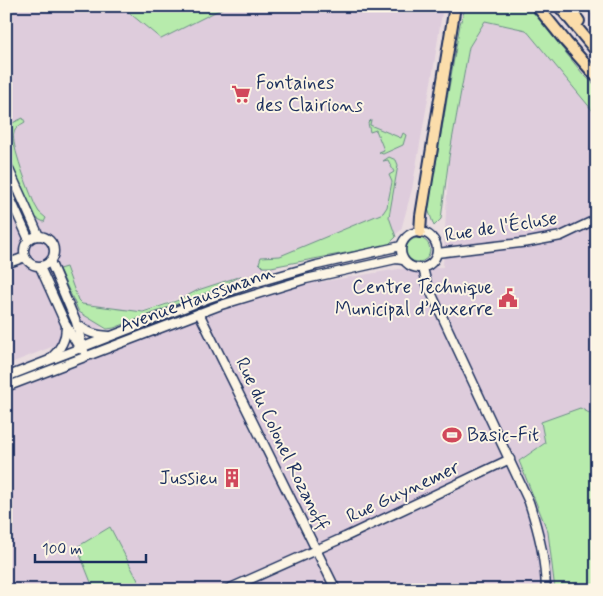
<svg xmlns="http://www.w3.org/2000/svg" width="603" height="596" viewBox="0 0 603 596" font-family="Mynerve,sans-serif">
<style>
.built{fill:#deccdc}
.green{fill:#b7ebac;stroke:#698d85}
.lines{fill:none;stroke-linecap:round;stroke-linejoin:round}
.minor-casing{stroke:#1b2f5e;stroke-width:11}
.major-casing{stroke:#1b2f5e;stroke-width:14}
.minor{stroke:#fcf5e5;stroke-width:8}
.major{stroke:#fbddab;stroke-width:10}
.labels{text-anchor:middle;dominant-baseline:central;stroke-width:4;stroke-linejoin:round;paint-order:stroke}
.poi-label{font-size:19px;fill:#1b2f5e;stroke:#fcf5e5;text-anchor:start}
.street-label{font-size:19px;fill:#1b2f5e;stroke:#fcf5e5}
</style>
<rect width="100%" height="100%" fill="#eadde0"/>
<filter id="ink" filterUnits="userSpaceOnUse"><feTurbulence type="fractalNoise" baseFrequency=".02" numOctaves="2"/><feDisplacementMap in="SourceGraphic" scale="10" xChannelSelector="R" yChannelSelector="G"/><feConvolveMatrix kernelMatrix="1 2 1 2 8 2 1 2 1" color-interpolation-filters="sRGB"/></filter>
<g filter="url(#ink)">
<g class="built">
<polygon points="6,6 121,6 161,39 227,6 443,6 433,71 412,189 401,230 384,244 338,255 309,258 286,264 265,272 196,292 127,317 6,365"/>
<polygon points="485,21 526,30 597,116 597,424 593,415 541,422 545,443 519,461 548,532 555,590 6,590 6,393 209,314 308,284 399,269 443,267 449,157 469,47"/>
</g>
<g class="green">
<polygon points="121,6 227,6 161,39"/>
<polygon points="466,6 528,6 583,74 597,87 597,116 526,30 485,21 469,47 449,157 441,219 434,226 428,209 460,24"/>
<path d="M23,118l2,4c-5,3 -10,6 -11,11 -4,10 16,60 21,72l4,7 7,6 -2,4 -8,-4 -30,-66v-26z"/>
<polygon points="371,120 370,125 401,138 403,133 406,135 403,145 383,154 380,153 379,152 384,150 376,130 370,132 368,123"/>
<polygon points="389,157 396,160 398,165 389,217 396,237 388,245 271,267 263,267 259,263 261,257 280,256 383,213 387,207 392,182 389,175 394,172 388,160 383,161"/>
<circle cx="418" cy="250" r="12"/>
<polygon points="66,267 78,300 82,304 143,312 179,300 198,290 241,276 214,290 114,328 107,329 79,312 59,269"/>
<polygon points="580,408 593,415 597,424 597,590 555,590 548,532 519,461 545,443 541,422"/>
<polygon points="110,527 143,590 94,590 77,547"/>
</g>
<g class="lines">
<g class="minor-casing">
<g id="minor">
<polyline points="6,163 39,236"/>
<polyline points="6,189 29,240"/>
<circle cx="419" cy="250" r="18"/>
<circle cx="39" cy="251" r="15"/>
<polyline points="437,253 529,242 561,236 597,219"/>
<polyline points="50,261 76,322 84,351"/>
<polyline points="6,264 25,257"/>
<polyline points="40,267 66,325 80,349"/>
<path d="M423,268l4,16 102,218c10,31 16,55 17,88"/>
<polyline points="199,313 336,590"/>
<path d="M77,324c10,9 19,11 32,12"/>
<path d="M51,358c10,-9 15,-18 15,-31"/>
<polyline points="6,377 209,298 251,284 317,265 401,246"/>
<polyline points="6,387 221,305 306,279 396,259 403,260"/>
<polyline points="226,590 345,537 510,459"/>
</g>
</g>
<g class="major-casing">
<g id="major">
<polyline points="537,6 566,42 597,77"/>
<polyline points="559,6 597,52"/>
<polyline points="567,6 579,21"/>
<polyline points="420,232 421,216 455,6"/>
</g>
</g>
<use href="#minor" class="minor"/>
<use href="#major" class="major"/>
</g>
</g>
<defs>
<g id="supermarket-bare" transform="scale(1.5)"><path d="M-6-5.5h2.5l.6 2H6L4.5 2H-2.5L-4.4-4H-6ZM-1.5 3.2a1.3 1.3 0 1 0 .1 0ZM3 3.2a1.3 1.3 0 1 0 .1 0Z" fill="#d1495b" stroke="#fcf5e5" stroke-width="2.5" paint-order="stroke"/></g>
<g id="civic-bare" transform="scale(1.5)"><path d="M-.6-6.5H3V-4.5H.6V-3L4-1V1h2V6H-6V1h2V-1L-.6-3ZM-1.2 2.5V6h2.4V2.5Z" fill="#d1495b" stroke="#fcf5e5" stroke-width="2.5" paint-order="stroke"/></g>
<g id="stadium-bare" transform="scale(1.5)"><path d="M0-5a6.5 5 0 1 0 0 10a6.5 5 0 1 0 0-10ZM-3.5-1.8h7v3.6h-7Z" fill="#d1495b" stroke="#fcf5e5" stroke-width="2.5" paint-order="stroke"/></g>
<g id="building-bare" transform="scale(1.5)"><path d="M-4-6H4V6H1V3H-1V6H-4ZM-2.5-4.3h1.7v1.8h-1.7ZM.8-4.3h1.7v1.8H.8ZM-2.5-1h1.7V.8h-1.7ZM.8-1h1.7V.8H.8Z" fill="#d1495b" stroke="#fcf5e5" stroke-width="2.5" paint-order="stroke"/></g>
</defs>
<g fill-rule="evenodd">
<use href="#supermarket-bare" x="241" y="94"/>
<use href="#civic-bare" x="508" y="298"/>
<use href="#stadium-bare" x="452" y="435"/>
<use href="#building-bare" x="232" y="478"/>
</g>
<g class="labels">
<g class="poi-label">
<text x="256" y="83">Fontaines<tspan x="256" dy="22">des Clairions</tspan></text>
<text x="493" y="287" text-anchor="end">Centre Technique<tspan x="493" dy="22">Municipal d’Auxerre</tspan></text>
<text x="467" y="435">Basic-Fit</text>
<text x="217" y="478" text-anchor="end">Jussieu</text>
</g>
<g class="street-label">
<text transform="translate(501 227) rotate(-9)">Rue de l'Écluse</text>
<text transform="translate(197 299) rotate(-20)">Avenue Haussmann</text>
<text transform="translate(282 444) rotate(64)">Rue du Colonel Rozanoff</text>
<text transform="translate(403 492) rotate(-25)">Rue Guynemer</text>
</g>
</g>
<rect width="603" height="596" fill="none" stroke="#fcf5e5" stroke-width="25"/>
<rect x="12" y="12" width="578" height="571" fill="none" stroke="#1b2f5e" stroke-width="2" filter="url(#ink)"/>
<path d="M35 554v8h111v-8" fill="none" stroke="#1b2f5e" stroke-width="2.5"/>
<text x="42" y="554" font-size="15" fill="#1b2f5e" stroke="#fcf5e5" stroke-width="4" paint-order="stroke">100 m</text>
</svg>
